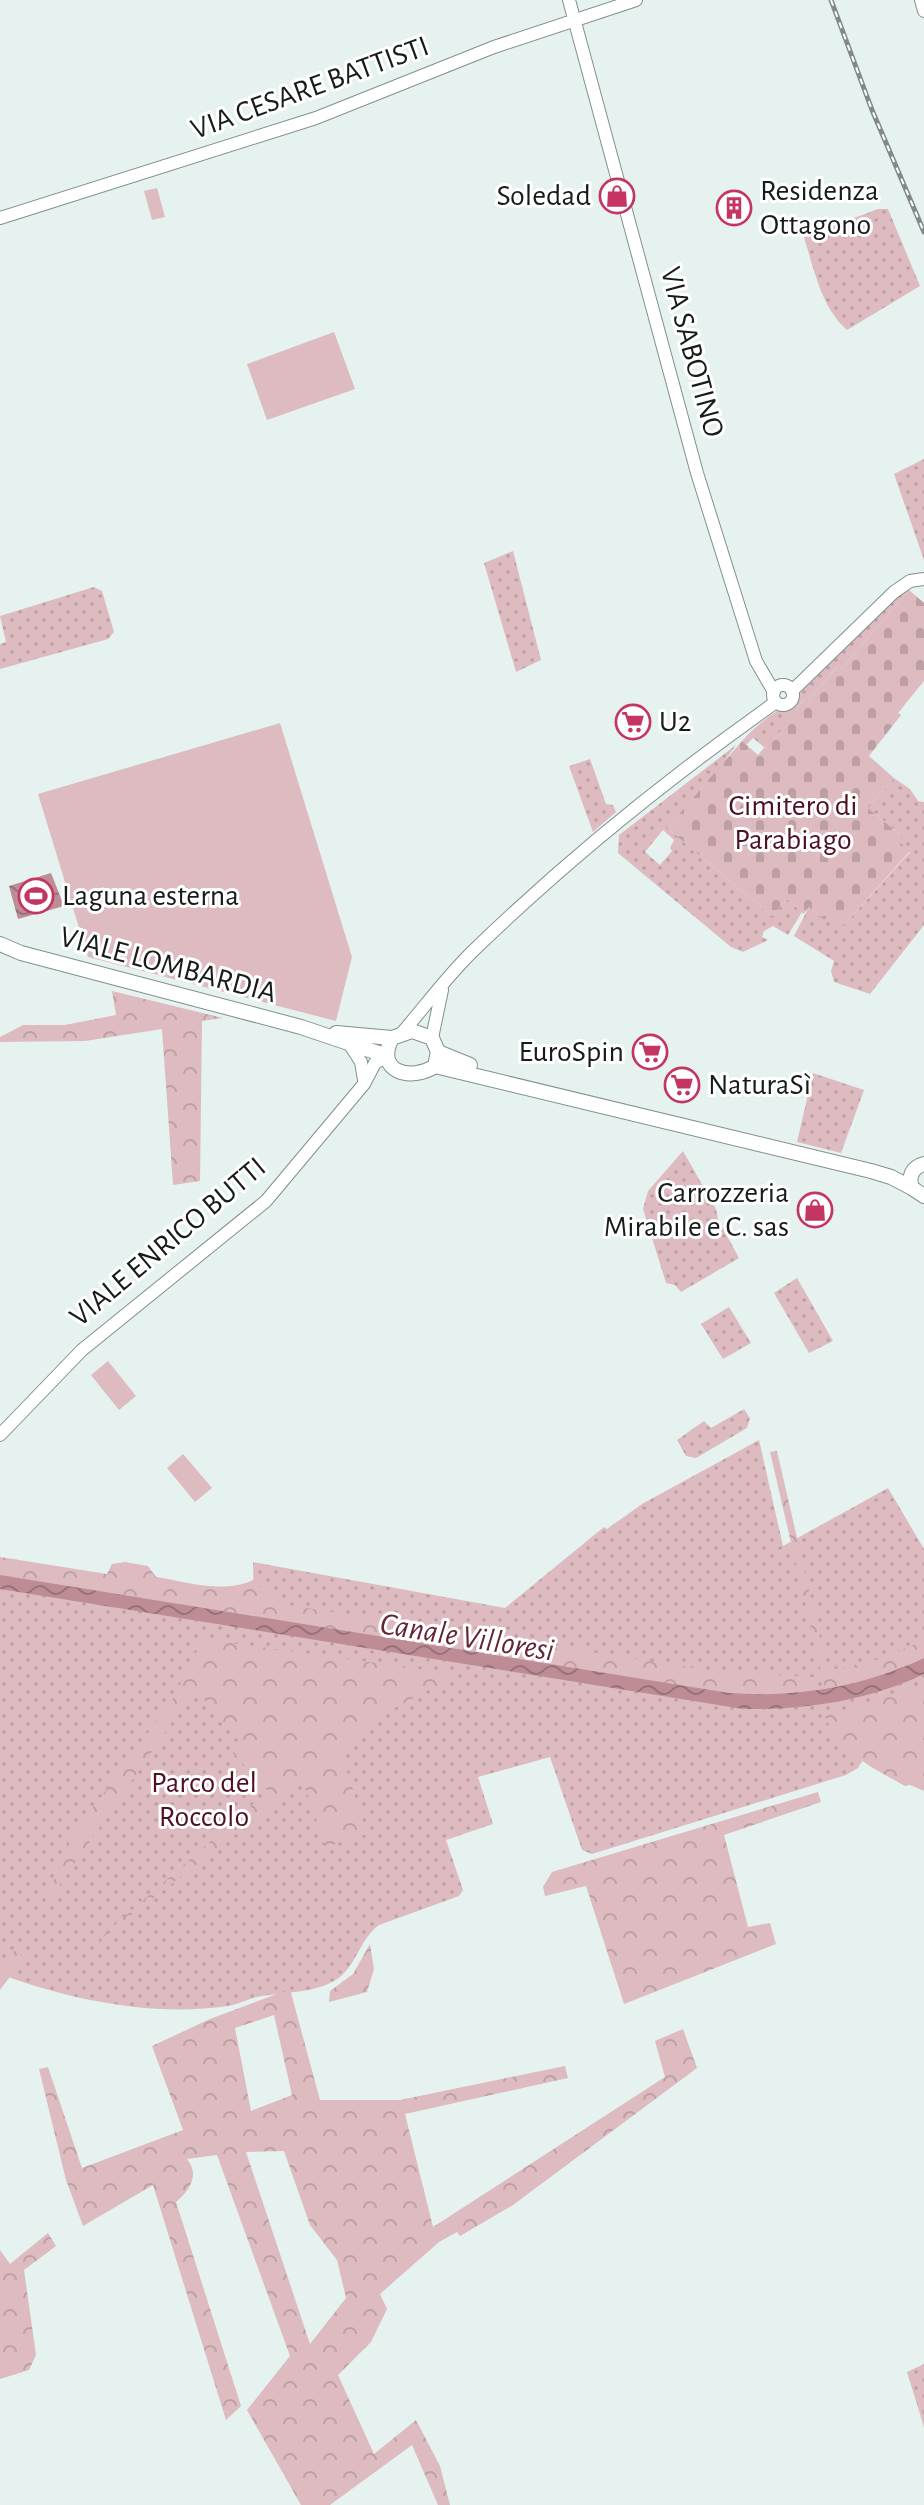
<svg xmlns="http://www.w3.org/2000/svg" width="924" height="2505" viewBox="0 0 924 2505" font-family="'Alegreya Sans',sans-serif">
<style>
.grass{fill:url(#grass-dots);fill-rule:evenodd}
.forest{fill:url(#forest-crowns);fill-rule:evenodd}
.cemetery{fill:url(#cemetery-stones)}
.garden{fill:#ddbbc0}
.water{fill:url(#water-waves)}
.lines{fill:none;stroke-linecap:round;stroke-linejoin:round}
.minor-casing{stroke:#838f8e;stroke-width:14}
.major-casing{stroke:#838f8e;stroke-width:16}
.minor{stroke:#fff;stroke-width:12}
.major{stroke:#fff;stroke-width:14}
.rail-casing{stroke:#818a89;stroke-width:5}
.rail{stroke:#fff;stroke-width:2;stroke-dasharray:6;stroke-linecap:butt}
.labels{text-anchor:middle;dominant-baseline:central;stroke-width:6;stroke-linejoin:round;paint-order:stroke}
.street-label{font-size:30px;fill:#171b1b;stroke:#fff}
.poi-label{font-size:30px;fill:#171b1b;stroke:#fff;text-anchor:start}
.park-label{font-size:30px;fill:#4e1123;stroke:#fff}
.water-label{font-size:32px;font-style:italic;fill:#632434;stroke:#fff}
</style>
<defs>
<pattern id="grass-dots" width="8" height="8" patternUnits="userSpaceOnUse" patternTransform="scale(2)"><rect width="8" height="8" fill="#ddbbc0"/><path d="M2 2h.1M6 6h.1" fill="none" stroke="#bda0a4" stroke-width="1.8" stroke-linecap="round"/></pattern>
<pattern id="forest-crowns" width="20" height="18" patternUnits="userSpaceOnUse" patternTransform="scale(2)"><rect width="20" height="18" fill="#ddbbc0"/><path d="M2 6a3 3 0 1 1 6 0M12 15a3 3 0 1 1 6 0" fill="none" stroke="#bda0a4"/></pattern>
<pattern id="cemetery-stones" width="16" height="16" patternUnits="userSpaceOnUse" patternTransform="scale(2)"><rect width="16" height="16" fill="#ddbbc0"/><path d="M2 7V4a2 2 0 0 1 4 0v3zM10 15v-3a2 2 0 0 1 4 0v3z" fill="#bda0a4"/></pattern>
<pattern id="water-waves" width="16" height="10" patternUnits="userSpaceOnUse" patternTransform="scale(2)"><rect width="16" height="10" fill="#be8c95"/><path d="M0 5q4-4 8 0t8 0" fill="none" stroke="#997279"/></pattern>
</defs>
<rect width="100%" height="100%" fill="#e5f2f0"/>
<g class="grass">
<path d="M878,209h10l32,77 -73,44c-26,-23 -33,-61 -43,-93z"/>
<polygon points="924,459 924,560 894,474"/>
<polygon points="513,551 541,660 516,672 484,563"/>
<polygon points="94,587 102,591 114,632 108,639 0,669 0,644 6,642 0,616"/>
<path d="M906,588l3,2 -68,79 -4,-2 -29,34 -4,-2 -25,35 -15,13 -11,-9 -7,7 -4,-4c9,-10 24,-24 37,-31 13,-9 18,-2 23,-22z"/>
<path d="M736,745l-28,39 -2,-1 -39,45 105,88 15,-17 15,13 -14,23 -15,-9 -9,5 -2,6 6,3 -25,12 -12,-5 -113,-94 1,-18zM663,830l11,10 -4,8 2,3 -12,14 -15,-13z"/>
<polygon points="590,759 606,804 613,805 616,812 593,832 569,766"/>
<polygon points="894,778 910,789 918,801 924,802 924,925 870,994 834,982 831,971 834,961 794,936 809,907 824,920 830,913 844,925 910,852 897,841 901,835 868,808"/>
<polygon points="813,1073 864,1090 841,1153 797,1142"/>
<polygon points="683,1151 716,1209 718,1219 739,1258 681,1292 675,1285 666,1283 643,1209 648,1191"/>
<polygon points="797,1278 833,1341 809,1353 774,1293"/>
<polygon points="729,1307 751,1343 723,1359 701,1324"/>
<polygon points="744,1409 750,1418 747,1428 696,1458 686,1456 677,1440 704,1421 711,1428"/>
<path d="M759,1440l24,106 105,-58 36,61v236l-59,-28 -7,11 -12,7 -254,79 -10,-4 -32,-93 -72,20 15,47 -47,16 17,50 -4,6 -80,29c-20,14 -23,44 -45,56 -21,12 -48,11 -71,15 -12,1 -23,8 -35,10 -77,11 -157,-6 -228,-32v-412l254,40 -1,-40 252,46 99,-81 3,2 35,-25z"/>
<polygon points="924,2364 924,2427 907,2372"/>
</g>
<g class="forest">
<polygon points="112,991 223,1018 202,1021 200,1181 173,1185 162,1029 85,1041 0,1042 0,1037 23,1025 65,1025 116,1015"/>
<polygon points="777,1451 826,1664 829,1667 837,1669 884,1658 924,1640 924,1658 880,1676 825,1689 770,1452"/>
<path d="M0,1557l107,17 5,-10 13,-2 23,4 8,11c31,5 68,17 97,3l27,24 440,68 93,5 2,13 -31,4 -55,-1 -729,-118z"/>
<polygon points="203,1639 447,1673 449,1677 442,1683 387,1712 341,1752 367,1834 326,1847 303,1782 90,1947 268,1791 233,1753 241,1743 195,1689 39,1915 73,1835 172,1700"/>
<path d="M924,1682v109l-14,-6 -5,1c-33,-19 -65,-32 -80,-70l60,-19z"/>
<polygon points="818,1792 821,1802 724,1835 748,1927 770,1923 776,1944 624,2004 586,1886 545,1896 543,1887 552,1872"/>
<polygon points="370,1944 374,1969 367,1992 329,2002 330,1991 353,1974"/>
<polygon points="15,1950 24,1958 0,1990 0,1972"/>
<path d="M290,1989l30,111h80l165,-34 3,12 -163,36 28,113 232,-150 -10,-36 28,-12 14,39 -184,137 -53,31 -3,-4 -18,10 -59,52 7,15 -16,33 -33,33 36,79 42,-34 24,46 10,39h-12l-26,-60 -82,60h-29l-54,-95 43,-54 -73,-201 -30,4c13,16 3,31 -11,43l65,204 -15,14 -73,-235 -70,41 -17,-46 -27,-111 9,-2 34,101 101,-38 -31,-84 58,-27zM274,2015l18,80 -41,16 -16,-83zM284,2151l26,74 27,35 9,38 -36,46 -64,-192z"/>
<polygon points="48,2233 56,2246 24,2270 36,2355 29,2370 0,2379 0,2250 10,2264"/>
</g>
<polygon class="cemetery" points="909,590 924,603 924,681 898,713 901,715 869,756 894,778 868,808 902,836 898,841 910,851 844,925 830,914 824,920 809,907 804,914 787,899 772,916 667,828 742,741 758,755 777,732 779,733 805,698 808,701 838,666 841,669"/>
<g class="garden">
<polygon points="157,188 165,217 152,220 144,191"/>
<polygon points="334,332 355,389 267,420 247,364"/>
<polygon points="280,723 352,957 336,1021 88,957 38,794"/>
<polygon points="108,1361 136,1396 119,1410 91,1375"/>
<polygon points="183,1454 212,1488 195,1502 167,1468"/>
</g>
<g class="water">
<polygon points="51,873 64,906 18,919 9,886"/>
<path d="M0,1575l729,118c68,5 134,-6 195,-35v16c-57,27 -119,36 -181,35l-743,-120z"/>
</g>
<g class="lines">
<g class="minor-casing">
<g id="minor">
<polyline points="569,0 697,473 756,661 774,692"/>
<polyline points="921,0 924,11"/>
<polyline points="0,218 316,118 494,47 636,0"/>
<circle cx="783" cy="695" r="10"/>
<polyline points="792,691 894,592 910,581 924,579"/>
<path d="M402,1033c24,-28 46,-58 72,-83 93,-90 196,-173 302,-248"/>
<polyline points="432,1038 442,990"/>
<polyline points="350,1045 361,1062 364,1080"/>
<polyline points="0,1435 82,1350 266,1201 364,1084 375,1063 387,1056"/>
</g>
</g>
<g class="major-casing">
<g id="major">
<polyline points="0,944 21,953 301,1027 387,1056"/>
<path d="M412,1031l20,7 6,14 -3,14c-24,16 -61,6 -43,-28z"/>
<polyline points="336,1033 392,1038"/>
<polyline points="438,1052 470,1065"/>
<polyline points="435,1066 871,1171 891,1177 912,1188"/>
<path d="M924,1164c-12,3 -16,13 -12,24l12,8"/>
</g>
</g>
<use href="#minor" class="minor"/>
<use href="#major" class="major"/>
<g class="rail-casing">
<polyline id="rail" points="831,0 872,110 924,232"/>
</g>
<use href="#rail" class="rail"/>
</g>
<defs>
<g id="shop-ring" transform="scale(1.8)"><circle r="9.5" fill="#fff" stroke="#c43661" stroke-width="1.5"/><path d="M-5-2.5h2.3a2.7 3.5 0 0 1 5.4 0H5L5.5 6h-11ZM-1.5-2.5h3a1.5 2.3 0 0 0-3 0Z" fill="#c43661"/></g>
<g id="building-ring" transform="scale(1.8)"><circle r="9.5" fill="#fff" stroke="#c43661" stroke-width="1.5"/><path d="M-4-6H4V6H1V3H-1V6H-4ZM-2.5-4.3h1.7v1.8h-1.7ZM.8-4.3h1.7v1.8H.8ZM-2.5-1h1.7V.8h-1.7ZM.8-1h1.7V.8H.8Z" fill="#c43661"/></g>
<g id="supermarket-ring" transform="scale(1.8)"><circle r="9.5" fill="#fff" stroke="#c43661" stroke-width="1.5"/><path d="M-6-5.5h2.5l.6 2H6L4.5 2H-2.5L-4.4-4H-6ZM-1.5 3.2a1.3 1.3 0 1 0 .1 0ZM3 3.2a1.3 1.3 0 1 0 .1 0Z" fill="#c43661"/></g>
<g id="stadium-ring" transform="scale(1.8)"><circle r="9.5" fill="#fff" stroke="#c43661" stroke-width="1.5"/><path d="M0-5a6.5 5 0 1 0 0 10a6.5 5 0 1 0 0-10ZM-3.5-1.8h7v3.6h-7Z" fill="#c43661"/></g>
</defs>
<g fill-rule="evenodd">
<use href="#shop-ring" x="617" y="196"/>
<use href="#building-ring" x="734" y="208"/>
<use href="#supermarket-ring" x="633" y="722"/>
<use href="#stadium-ring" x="36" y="896"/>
<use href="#supermarket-ring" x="650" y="1052"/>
<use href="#supermarket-ring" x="682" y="1085"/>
<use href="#shop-ring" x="815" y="1210"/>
</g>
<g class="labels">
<g class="street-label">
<text transform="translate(310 88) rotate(-20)">VIA CESARE BATTISTI</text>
<text transform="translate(692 352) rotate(75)">VIA SABOTINO</text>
<text transform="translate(168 965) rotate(15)">VIALE LOMBARDIA</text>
<text transform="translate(168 1242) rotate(-40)">VIALE ENRICO BUTTI</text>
</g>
<g class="poi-label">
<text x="760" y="191">Residenza<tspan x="760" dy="34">Ottagono</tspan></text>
<text x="591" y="196" text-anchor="end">Soledad</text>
<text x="659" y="722">U2</text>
<text x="62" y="896">Laguna esterna</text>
<text x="624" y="1052" text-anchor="end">EuroSpin</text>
<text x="708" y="1085">NaturaSì</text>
<text x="789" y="1193" text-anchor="end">Carrozzeria<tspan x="789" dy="34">Mirabile e C. sas</tspan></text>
</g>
<g class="park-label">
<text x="793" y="806">Cimitero di<tspan x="793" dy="34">Parabiago</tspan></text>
<text x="204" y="1783">Parco del<tspan x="204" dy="34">Roccolo</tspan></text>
</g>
<g class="water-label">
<text transform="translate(467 1637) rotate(9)">Canale Villoresi</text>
</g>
</g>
</svg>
